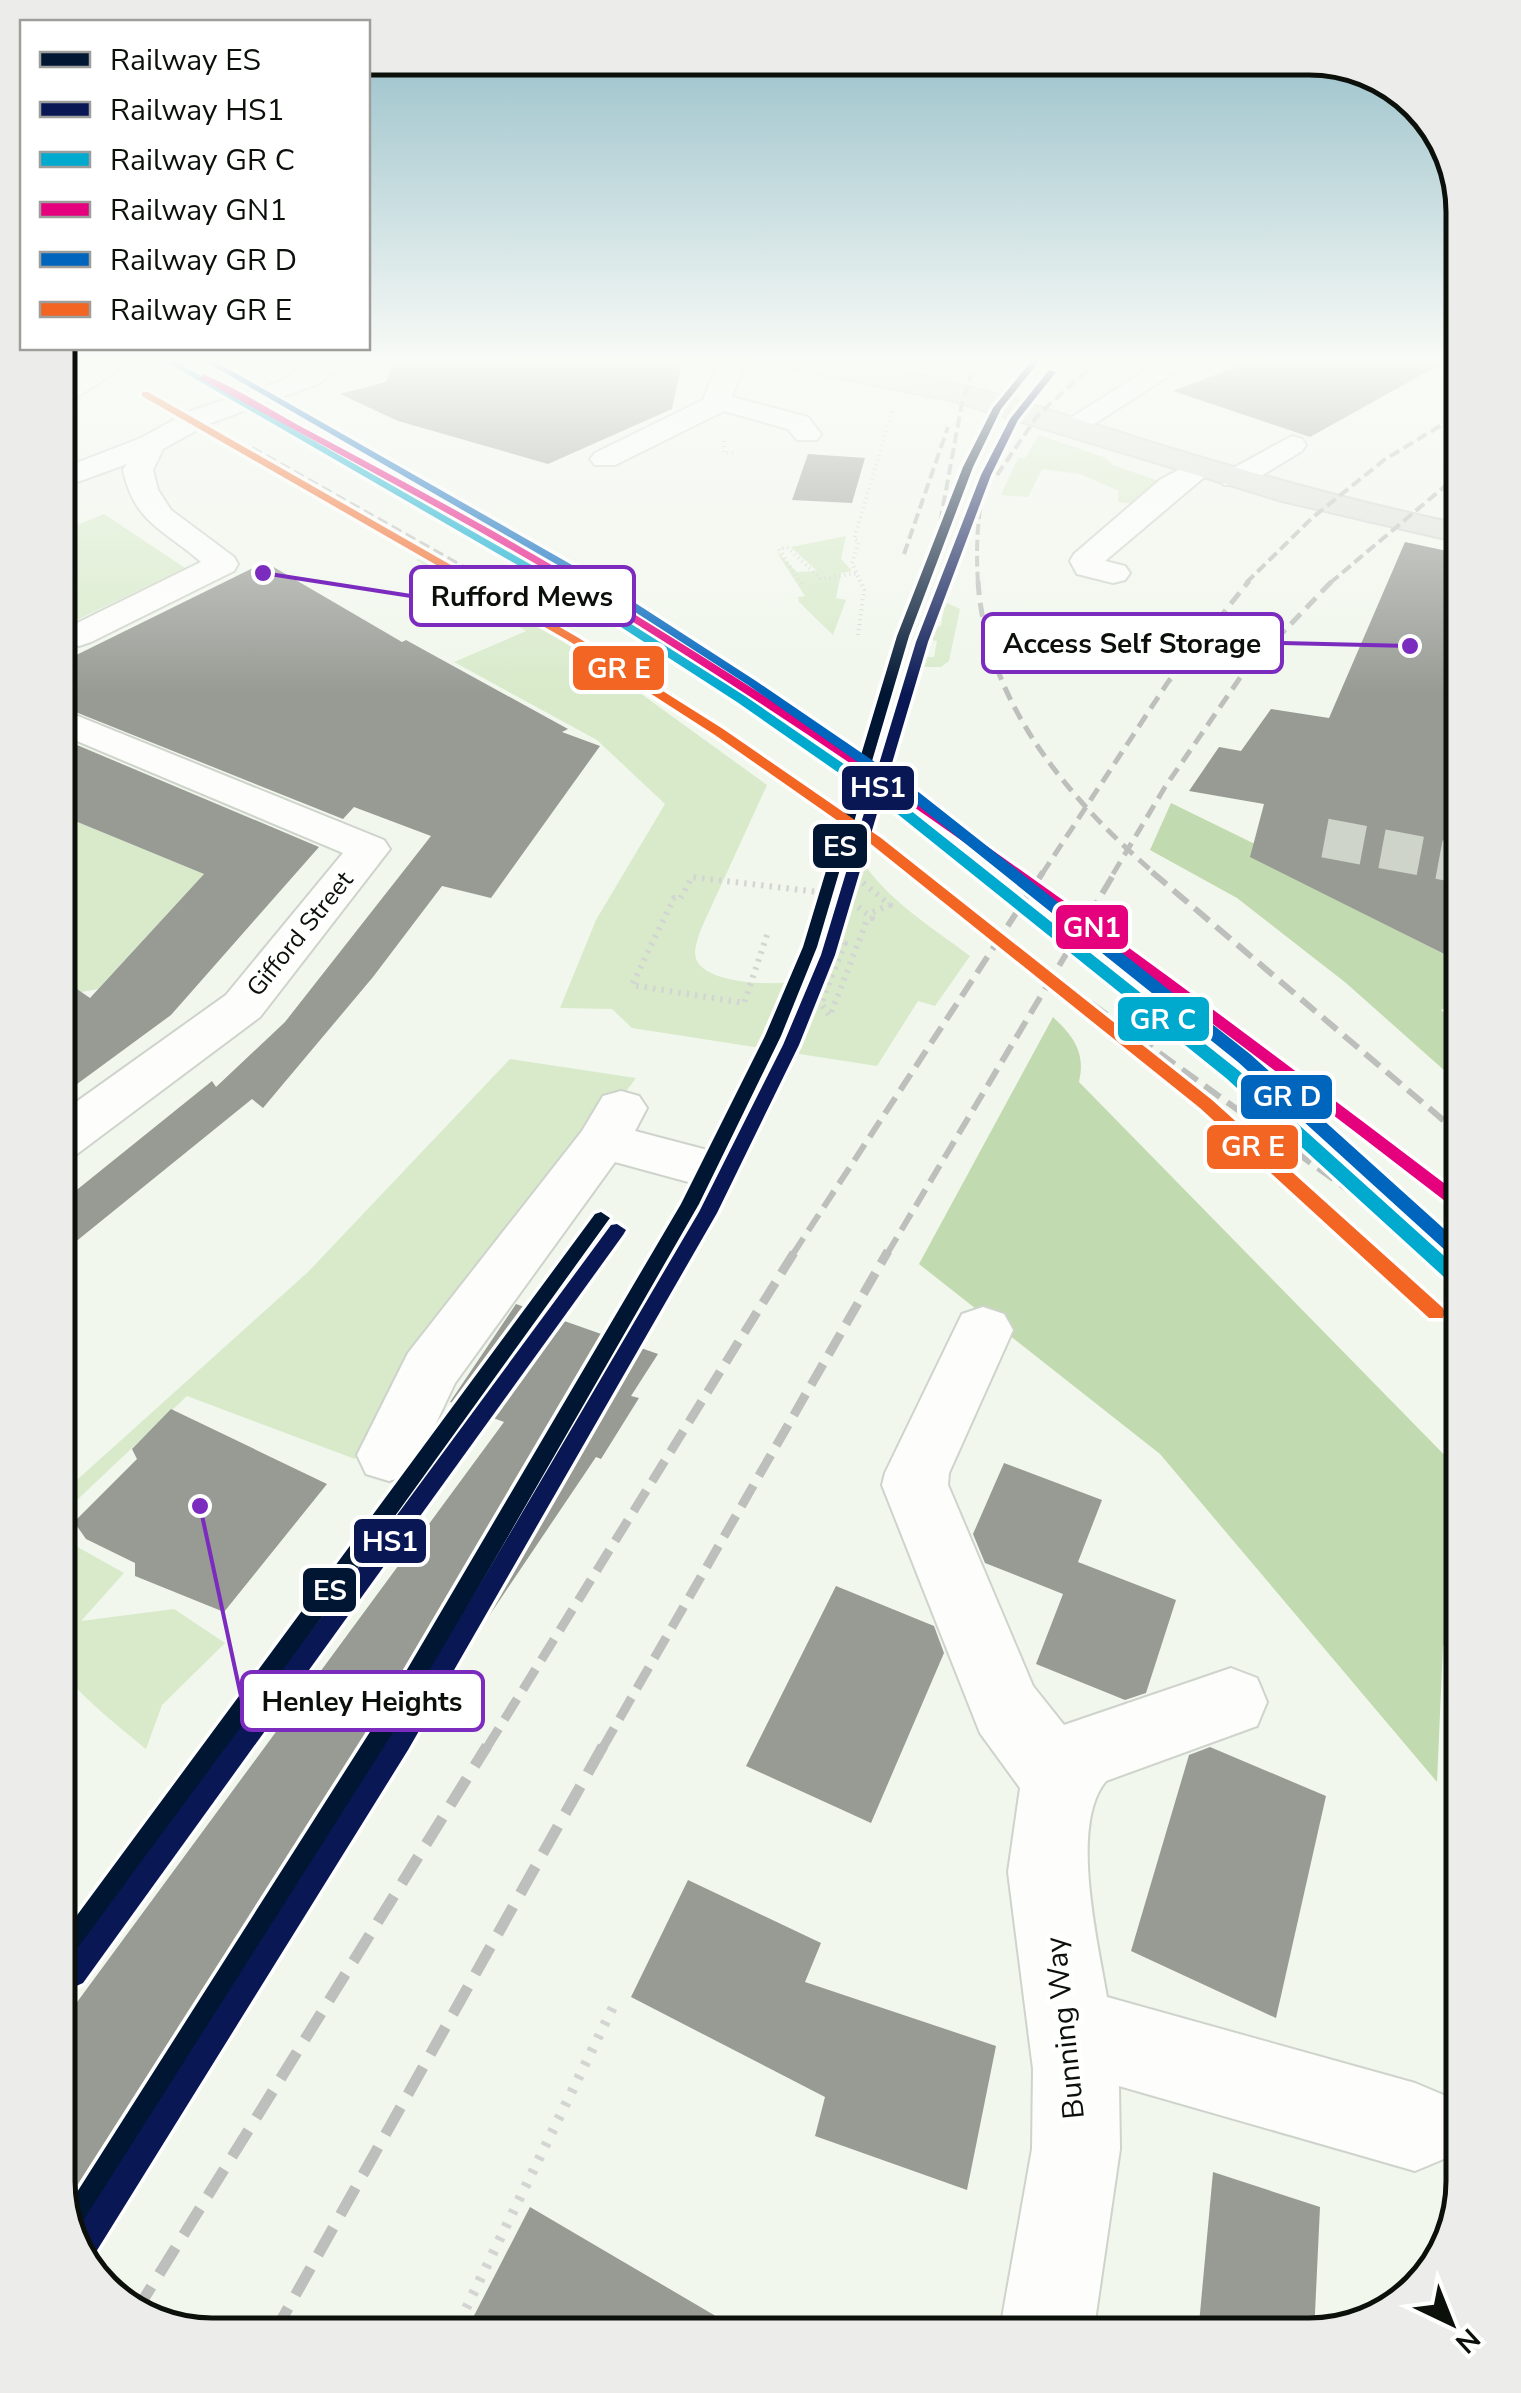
<svg xmlns="http://www.w3.org/2000/svg" width="1521" height="2393" viewBox="0 0 1521 2393" font-family="'Nunito Sans',sans-serif">
<style>
.green{fill:#d8eaca}
.forest{fill:#c2daaf}
.building{fill:#979b94}
.lines{fill:none;stroke-linecap:round;stroke-linejoin:round}
.minor-tunnel{stroke:#cfd4cb;stroke-width:39;stroke-dasharray:39 19;stroke-linecap:butt}
.minor-casing{stroke:#ced3cb;stroke-width:4}
.major-casing{stroke:#d3d5d1;stroke-width:4}
.path-far2{stroke:#d3d5d3;stroke-width:4;stroke-dasharray:1 4;stroke-linecap:butt}
.path-far1{stroke:#d3d5d3;stroke-width:6;stroke-dasharray:2.5 6;stroke-linecap:butt}
.path{stroke:#d3d5d3;stroke-width:10;stroke-dasharray:4 11;stroke-linecap:butt}
.minor{fill:#fdfefc;fill-rule:evenodd}
.major{fill:#dee3da;fill-rule:evenodd}
.rail-far4{stroke:#bdbfbc;stroke-width:4;stroke-dasharray:11 5;stroke-linecap:butt}
.rail-far3{stroke:#bdbfbc;stroke-width:5;stroke-dasharray:14 8;stroke-linecap:butt}
.rail-far2{stroke:#bdbfbc;stroke-width:6;stroke-dasharray:19 9;stroke-linecap:butt}
.rail-far1{stroke:#bdbfbc;stroke-width:9;stroke-dasharray:24 11;stroke-linecap:butt}
.rail{stroke:#bdbfbc;stroke-width:11;stroke-dasharray:31 15;stroke-linecap:butt}
.path-bridge{stroke:#d3d5d3;stroke-width:4;stroke-dasharray:1 4;stroke-linecap:butt}
.rail-1-casing{stroke:#fff;stroke-width:7}
.rail-2-casing{stroke:#fff;stroke-width:7}
.rail-3-casing{stroke:#fff;stroke-width:7}
.rail-4-casing{stroke:#fff;stroke-width:7}
.rail-5-casing{stroke:#fff;stroke-width:7}
.rail-6-casing{stroke:#fff;stroke-width:7}
.rail-1{fill:#011633;fill-rule:evenodd}
.rail-2{fill:#091855;fill-rule:evenodd}
.rail-3{fill:#00a9ce;fill-rule:evenodd}
.rail-4{fill:#e5007d;fill-rule:evenodd}
.rail-5{fill:#0065bd;fill-rule:evenodd}
.rail-6{fill:#f26522;fill-rule:evenodd}
.labels{text-anchor:middle;dominant-baseline:central;stroke-width:10;stroke-linejoin:round;paint-order:stroke}
.street-label{font-size:25px;fill:#0c100a;stroke:#fff}
.near-street-label{font-size:30px;fill:#0c100a;stroke:#fff}
.rim{fill:none;stroke:#0c100a;stroke-width:5}
.leader{fill:none;stroke:#7b2cbf;stroke-width:4}
.callout-dot{fill:#7b2cbf;stroke:#fff;stroke-width:4}
.callout{fill:#fff;stroke:#7b2cbf;stroke-width:4}
.callout-label{font-size:28px;text-anchor:middle;font-weight:bold;fill:#0c100a}
.line-badge{stroke:#fff;stroke-width:4}
.badge-label{font-size:28px;text-anchor:middle;font-weight:bold;fill:#fff}
</style>
<rect width="100%" height="100%" fill="#f1f7ed"/>
<g class="green">
<polygon points="1039,435 1106,458 1113,465 1159,481 1138,504 1118,502 1119,491 1080,474 1042,469 1028,497 1001,495 1018,458 1025,458"/>
<polygon points="104,514 185,568 58,629 58,533"/>
<polygon points="846,536 841,559 852,571 841,573 836,598 846,600 833,635 799,602 798,597 805,596 776,551 797,572 817,571 791,547"/>
<path d="M419,558l127,67 221,160 -66,144c-3,10 -9,22 -4,32 12,23 77,25 99,20 14,-3 24,-12 32,-23l26,-111c23,47 75,78 116,109l-35,50 -17,-5 -41,65 -245,-38 -20,-19 -52,-1 36,-88 69,-116 -68,-64 -143,-78 72,-31 -110,-71z"/>
<polygon points="945,602 960,609 949,661 941,667 923,667 925,657 934,657 937,641 927,639 936,634 931,632 932,628 941,626"/>
<polygon points="58,814 204,874 98,989 81,992 58,976"/>
<polygon points="510,1059 636,1078 355,1459 187,1396 58,1518 58,1497 308,1272"/>
<path d="M58,1536l66,37 -43,48 93,-12 51,34 -63,62 -16,44c-17,-15 -92,-71 -88,-93 1,-9 11,-20 17,-27l-17,17z"/>
</g>
<g class="forest">
<polygon points="1171,803 1263,848 1335,899 1463,964 1463,1000 1441,1010 1463,1027 1463,1087 1346,983 1237,898 1150,850"/>
<path d="M1053,1017c20,19 33,35 26,65l384,392v170l-20,1 -6,137 -277,-328 -241,-190z"/>
</g>
<g class="building">
<polygon points="421,359 602,359 682,361 672,409 548,464 398,421 340,394 386,382 392,362"/>
<polygon points="1257,359 1450,359 1310,437 1173,391"/>
<polygon points="808,454 865,458 852,503 792,500"/>
<polygon points="1405,542 1461,554 1452,605 1464,607 1464,964 1250,857 1264,804 1189,791 1219,747 1241,751 1271,709 1329,718"/>
<polygon points="265,562 402,642 406,640 568,729 562,732 600,746 491,898 442,886 373,977 263,1108 252,1099 58,1256 58,1205 212,1081 216,1087 285,1022 431,836 354,807 343,819 58,705 58,664"/>
<polygon points="58,737 319,847 171,1015 58,1098 58,976 90,998 204,874 58,814"/>
<polygon points="516,1304 658,1354 631,1396 639,1398 601,1459 596,1457 71,2237 58,2181 58,2028 504,1422 450,1402"/>
<polygon points="171,1409 327,1484 224,1612 135,1576 135,1563 86,1539 74,1522 137,1459 132,1449"/>
<polygon points="1004,1463 1102,1500 1078,1562 1176,1600 1146,1693 1125,1700 1036,1664 1063,1594 985,1563 973,1534"/>
<polygon points="836,1586 934,1626 944,1653 871,1823 746,1766"/>
<polygon points="1210,1747 1326,1796 1276,2018 1131,1951 1189,1755"/>
<polygon points="688,1880 821,1943 805,1982 996,2046 967,2190 815,2136 825,2097 631,1997"/>
<polygon points="1213,2172 1320,2207 1314,2334 1198,2335"/>
<polygon points="530,2207 748,2335 464,2335"/>
</g>
<g class="lines">
<polyline class="minor-tunnel" points="1325,838 1463,864"/>
<g class="minor-casing">
<g id="minor">
<polygon points="99,359 135,359 68,403 58,405 58,385"/>
<path d="M317,359h29l-26,24 -112,41 -45,25 -10,21 5,20 13,20 63,47 4,7 -4,7 -143,71 -12,4 -12,-4 -6,-7 6,-7 134,-66c-37,-33 -66,-38 -78,-92l4,-6 -69,25v-19l83,-32 47,-26 91,-30z"/>
<polygon points="719,359 745,359 732,397 808,417 821,434 817,440 797,440 788,429 724,411 615,465 595,465 590,459 595,453 703,400"/>
<polygon points="1164,359 1195,359 1080,433 1070,435 1056,427"/>
<polygon points="1292,436 1302,439 1306,445 1302,451 1246,485 1224,485 1220,479 1224,473"/>
<polygon points="1200,459 1210,462 1215,468 1105,561 1125,566 1130,573 1125,580 1113,583 1077,574 1070,561 1074,554 1161,479"/>
<polygon points="58,708 384,840 390,849 260,1017 77,1154 58,1159 58,1115 226,995 343,853 58,733"/>
<polygon points="621,1091 639,1096 647,1108 635,1131 711,1151 719,1164 711,1177 692,1183 615,1162 455,1383 412,1474 389,1481 366,1474 357,1455 408,1353 582,1131 603,1096"/>
<path d="M983,1307l21,7 9,16 -64,143 -1,12 85,201 31,39 167,-57 26,10 10,24 -10,24 -151,55c-37,44 -8,162 1,216l308,86 31,13 13,31 -13,31 -31,13 -296,-85 1,63 -27,186h-94l33,-186 1,-80 -25,-197 12,-84 -40,-55 -98,-248 3,-12 77,-159z"/>
</g>
</g>
<g class="major-casing">
<path id="major" d="M772,359c131,-1 259,46 384,85 101,31 203,59 307,81v18l-181,-42 -332,-101 -165,-33z"/>
</g>
<g class="path-far2">
<polyline points="1044,382 1068,359"/>
<polyline points="724,441 724,453 735,453"/>
<polyline points="801,584 779,549 787,547 821,579 857,573"/>
<polyline points="904,614 941,617"/>
<polyline points="858,635 864,590 852,563 859,542 854,539 892,411"/>
<polyline points="847,869 853,874"/>
</g>
<g class="path-far1">
<polyline points="850,872 890,905 868,914"/>
<polyline points="767,935 744,1003 632,985 674,898 680,899 692,877 843,895 872,918 867,920 830,1016 821,1004 845,943 834,942"/>
</g>
<polyline class="path" points="453,2335 615,2003"/>
<use href="#minor" class="minor"/>
<use href="#major" class="major"/>
<g class="rail-far4">
<polyline points="252,448 492,583"/>
<polyline points="997,475 1038,415 1099,359"/>
<polyline points="904,554 948,427"/>
<polyline points="921,583 940,523 962,403 971,375"/>
<path d="M978,583c-6,-94 16,-156 81,-224"/>
<polyline points="1246,583 1312,518 1384,460 1463,412"/>
<polyline points="1330,583 1463,471"/>
</g>
<g class="rail-far3">
<polyline points="488,581 621,664 913,874"/>
<path d="M978,581c8,122 89,216 177,293"/>
<polyline points="914,605 922,581"/>
<polyline points="1042,874 1168,682 1249,581"/>
<polyline points="1113,874 1165,787 1242,675 1332,581"/>
</g>
<g class="rail-far2">
<polyline points="910,872 1424,1245"/>
<polyline points="1152,872 1463,1137"/>
<polyline points="793,1254 1043,872"/>
<polyline points="887,1254 1115,872"/>
</g>
<g class="rail-far1">
<polyline points="486,1749 795,1251"/>
<polyline points="602,1749 888,1251"/>
</g>
<g class="rail">
<polyline points="135,2313 487,1746"/>
<polyline points="273,2335 603,1746"/>
</g>
<polyline class="path-bridge" points="923,403 937,373"/>
<g class="rail-1-casing">
<g id="rail-1">
<polygon points="1033,359 1041,359 1001,409 973,467 909,636 817,947 781,1036 699,1204 391,1740 79,2241 72,2244 65,2211 375,1724 681,1204 765,1036 803,947 897,636 963,467 993,408"/>
<polygon points="601,1212 610,1218 607,1222 67,1971 58,1975 58,1941 595,1214"/>
</g>
</g>
<g class="rail-2-casing">
<g id="rail-2">
<polygon points="1049,370 1056,372 1018,420 991,475 928,642 835,955 799,1045 717,1213 408,1750 96,2252 86,2257 76,2252 72,2241 76,2232 392,1734 699,1212 783,1045 821,955 916,642 981,475 1010,419"/>
<polygon points="617,1224 626,1230 623,1235 83,1983 74,1987 65,1983 61,1974 65,1965 611,1225"/>
</g>
</g>
<g class="rail-3-casing">
<polygon id="rail-3" points="161,359 171,359 598,603 745,696 905,806 1238,1070 1463,1273 1463,1290 1456,1288 1226,1078 895,812 737,702 590,607"/>
</g>
<g class="rail-4-casing">
<path id="rail-4" d="M203,374c32,14 63,33 93,50 60,32 120,64 179,97 347,194 666,432 982,672l3,4 -3,4h-12c-249,-192 -500,-382 -766,-550 -155,-99 -317,-185 -479,-272z"/>
</g>
<g class="rail-5-casing">
<polygon id="rail-5" points="201,359 211,359 609,586 756,681 916,790 1250,1054 1463,1246 1463,1263 1457,1261 1238,1062 906,796 748,685 601,590"/>
</g>
<g class="rail-6-casing">
<polygon id="rail-6" points="142,392 148,392 577,637 723,729 881,838 1212,1100 1443,1308 1445,1313 1443,1318 1429,1318 1200,1108 871,844 715,735 569,641 142,396"/>
</g>
<use href="#rail-1" class="rail-1"/>
<use href="#rail-2" class="rail-2"/>
<use href="#rail-3" class="rail-3"/>
<use href="#rail-4" class="rail-4"/>
<use href="#rail-5" class="rail-5"/>
<use href="#rail-6" class="rail-6"/>
</g>
<linearGradient id="sky" x2="0" y2="1"><stop stop-color="#8ebac5"/><stop offset="0.52" stop-color="#f9fbf7"/><stop offset="1" stop-color="#f9fbf7" stop-opacity="0"/></linearGradient>
<rect width="1521" height="694" fill="url(#sky)"/>
<g class="labels">
<g class="street-label">
<text transform="translate(300 934) rotate(-51)">Gifford Street</text>
</g>
<g class="near-street-label">
<text transform="translate(1065 2028) rotate(-96)">Bunning Way</text>
</g>
</g>
<path d="M0 0H1521V2393H0ZM212 75H1309A137 137 0 0 1 1446 212V2181A137 137 0 0 1 1309 2318H212A137 137 0 0 1 75 2181V212A137 137 0 0 1 212 75Z" fill="#ececeb" fill-rule="evenodd"/>
<path class="rim" d="M212 75H1309A137 137 0 0 1 1446 212V2181A137 137 0 0 1 1309 2318H212A137 137 0 0 1 75 2181V212A137 137 0 0 1 212 75Z"/>
<path class="leader" d="M263 573L411 596M1410 646L1282 643M200 1506L242 1701"/>
<g class="callout-dot">
<circle cx="263" cy="573" r="10"/>
<circle cx="1410" cy="646" r="10"/>
<circle cx="200" cy="1506" r="10"/>
</g>
<g class="callout">
<rect x="411" y="567" width="223" height="58" rx="10"/>
<rect x="983" y="614" width="299" height="58" rx="10"/>
<rect x="242" y="1672" width="241" height="58" rx="10"/>
</g>
<g class="callout-label">
<text x="522" y="606">Rufford Mews</text>
<text x="1132" y="653">Access Self Storage</text>
<text x="362" y="1711">Henley Heights</text>
</g>
<g class="line-badge">
<rect x="571" y="644" width="95" height="48" rx="10" fill="#f26522"/>
<rect x="840" y="764" width="76" height="48" rx="10" fill="#091855"/>
<rect x="811" y="822" width="58" height="48" rx="10" fill="#011633"/>
<rect x="1054" y="903" width="76" height="48" rx="10" fill="#e5007d"/>
<rect x="1116" y="995" width="95" height="48" rx="10" fill="#00a9ce"/>
<rect x="1239" y="1073" width="95" height="48" rx="10" fill="#0065bd"/>
<rect x="1205" y="1123" width="95" height="48" rx="10" fill="#f26522"/>
<rect x="352" y="1517" width="76" height="48" rx="10" fill="#091855"/>
<rect x="301" y="1566" width="57" height="48" rx="10" fill="#011633"/>
</g>
<g class="badge-label">
<text x="619" y="678">GR E</text>
<text x="878" y="797">HS1</text>
<text x="840" y="856">ES</text>
<text x="1092" y="937">GN1</text>
<text x="1163" y="1029">GR C</text>
<text x="1287" y="1106">GR D</text>
<text x="1253" y="1156">GR E</text>
<text x="390" y="1551">HS1</text>
<text x="330" y="1600">ES</text>
</g>
<rect x="20" y="20" width="350" height="330" fill="#ffffff" stroke="#9e9f9d" stroke-width="2.5"/>
<rect x="40" y="52" width="50" height="15" fill="#011633" stroke="#9e9f9d" stroke-width="2.5"/>
<text x="110" y="70" font-size="30" fill="#0c100a">Railway ES</text>
<rect x="40" y="102" width="50" height="15" fill="#091855" stroke="#9e9f9d" stroke-width="2.5"/>
<text x="110" y="120" font-size="30" fill="#0c100a">Railway HS1</text>
<rect x="40" y="152" width="50" height="15" fill="#00a9ce" stroke="#9e9f9d" stroke-width="2.5"/>
<text x="110" y="170" font-size="30" fill="#0c100a">Railway GR C</text>
<rect x="40" y="202" width="50" height="15" fill="#e5007d" stroke="#9e9f9d" stroke-width="2.5"/>
<text x="110" y="220" font-size="30" fill="#0c100a">Railway GN1</text>
<rect x="40" y="252" width="50" height="15" fill="#0065bd" stroke="#9e9f9d" stroke-width="2.5"/>
<text x="110" y="270" font-size="30" fill="#0c100a">Railway GR D</text>
<rect x="40" y="302" width="50" height="15" fill="#f26522" stroke="#9e9f9d" stroke-width="2.5"/>
<text x="110" y="320" font-size="30" fill="#0c100a">Railway GR E</text>
<g transform="translate(1451 2323) rotate(137)" stroke="#ffffff" stroke-width="8" paint-order="stroke">
<path d="M0-8L18 38L0 25L-18 38Z" fill="#0c100a"/>
<text y="-15" font-size="28" font-weight="bold" text-anchor="middle" fill="#0c100a">N</text>
</g>
</svg>
